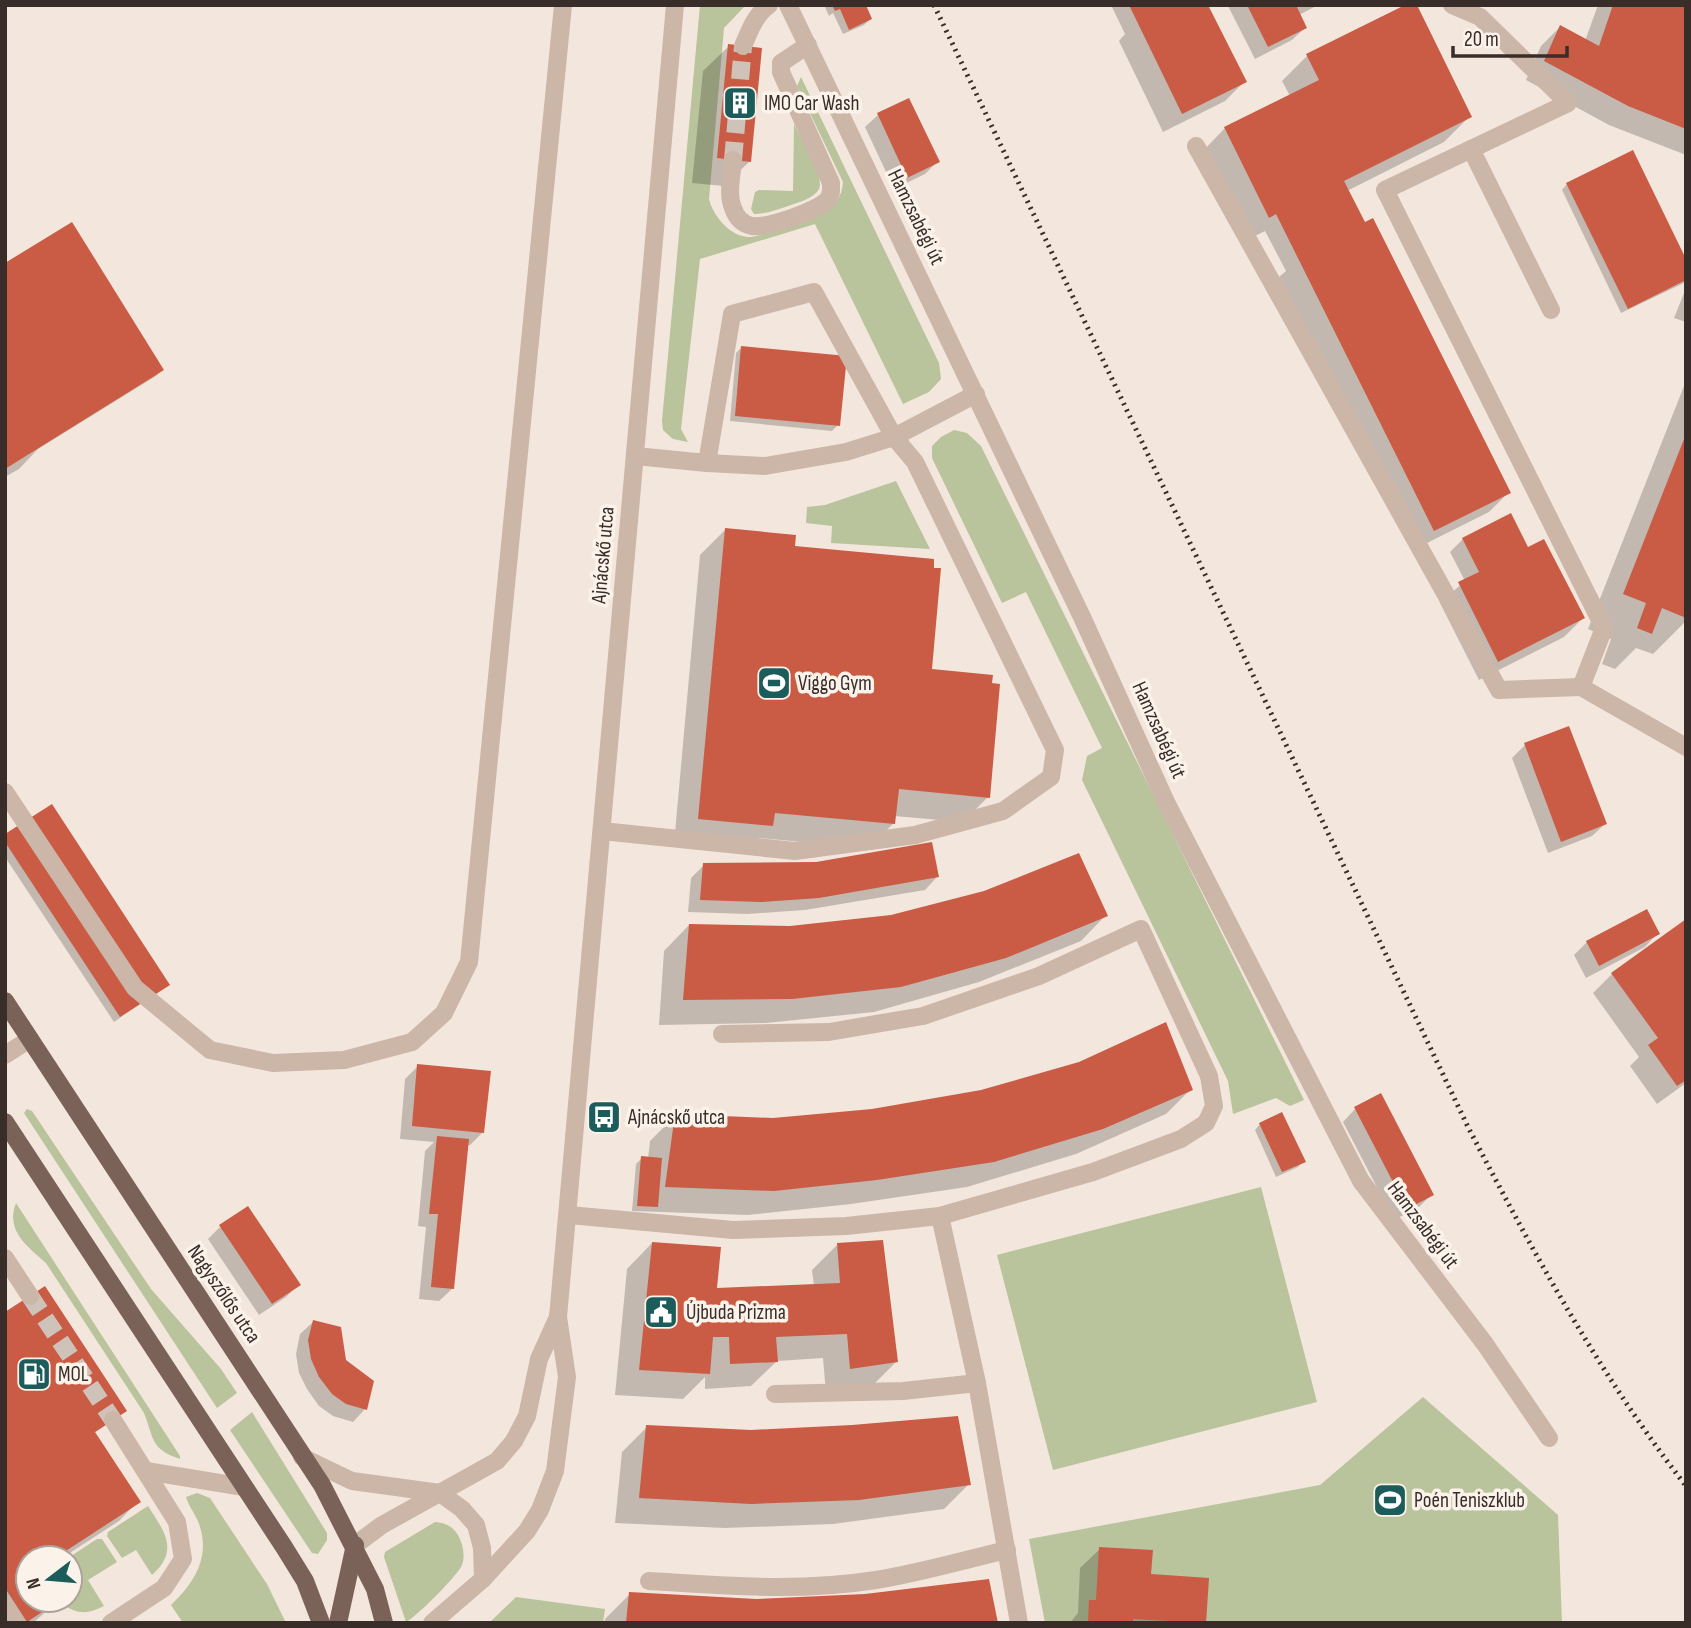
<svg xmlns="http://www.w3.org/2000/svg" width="1691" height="1628" viewBox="0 0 1691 1628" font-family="'Sofia Sans Condensed',sans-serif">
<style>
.green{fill:#b9c39c}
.shadow{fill:#0003}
.building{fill:#ca5b45}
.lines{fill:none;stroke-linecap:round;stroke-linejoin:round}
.minor-tunnel{stroke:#cec2b9;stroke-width:18;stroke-dasharray:18 9;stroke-linecap:butt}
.minor{stroke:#ccb6a8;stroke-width:18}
.major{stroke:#7b6259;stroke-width:18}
.rail{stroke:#392d29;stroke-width:5;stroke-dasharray:2 5;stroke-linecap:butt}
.labels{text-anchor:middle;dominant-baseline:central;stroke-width:7;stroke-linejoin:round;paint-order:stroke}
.poi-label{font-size:21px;fill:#392d29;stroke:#fbf2ea;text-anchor:start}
.street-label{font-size:21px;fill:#392d29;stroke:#fbf2ea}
</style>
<rect width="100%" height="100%" fill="#f3e7dd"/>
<g class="green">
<path d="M700,5h46l-22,23 -15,171c4,17 22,39 42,38 10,-1 22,-7 32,-10 26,-8 58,-13 60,-45l-46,-96 4,-9 138,286 2,16 -12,13 -26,12 -88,-180 -115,35 -19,170 7,13 -15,-3 -10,-9 -1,-9z"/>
<path d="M794,124c6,13 31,52 25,65 -5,9 -19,13 -28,16 -12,4 -24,9 -37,9l-3,-5 4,-17 4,-2 34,1z"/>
<polygon points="954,430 967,433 981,446 1304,1100 1290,1106 1276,1098 1233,1114 1228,1081 1082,780 1087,756 1102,748 1026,592 1002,603 932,458 932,446 941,437"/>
<polygon points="896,481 930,549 831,543 832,526 806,523 807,507 825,505"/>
<polygon points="27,1109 32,1111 151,1289 221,1369 237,1393 217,1408 24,1113"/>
<polygon points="1261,1187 1317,1402 1053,1470 997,1255"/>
<path d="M16,1203l164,253v3c-30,-10 -26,-21 -36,-46l-98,-150c-18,-16 -41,-32 -30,-60z"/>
<polygon points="1423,1397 1558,1515 1562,1623 1045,1623 1029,1539 1320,1485"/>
<polygon points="252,1412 327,1533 327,1540 318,1554 312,1553 230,1430"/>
<path d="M197,1493l13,5 57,86 19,39h-103l-12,-18c22,-21 39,-46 29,-78 -3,-11 -11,-20 -14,-30z"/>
<path d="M148,1506c16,25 32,44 4,69l-16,-25 -14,8 -15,-22 1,-4z"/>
<path d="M435,1522c11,1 17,4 23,13 5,9 8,23 3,32 -7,12 -44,49 -55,55l-22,-65 1,-5z"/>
<path d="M97,1539h5l15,23 -29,18 16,26c-15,8 -27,9 -41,-2l9,-6 -2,-40h-2z"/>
<polygon points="516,1597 605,1609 603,1623 489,1623"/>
</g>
<g class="shadow">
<polygon points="824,5 864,5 870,19 864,25 843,34 833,13 829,16"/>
<polygon points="1111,5 1168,5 1244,82 1225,101 1163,132 1119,41 1125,34"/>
<polygon points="1318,5 1299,15 1305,28 1292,40 1255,59 1228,6"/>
<polygon points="1598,5 1686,5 1686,155 1609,125 1526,80 1541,46 1560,27 1585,41"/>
<polygon points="729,46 750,161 724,186 692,183 703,71"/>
<polygon points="1307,56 1469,117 1444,142 1347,191 1508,493 1489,512 1415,549 1279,277 1286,271 1265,231 1243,242 1200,154 1225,128 1290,96 1282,81"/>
<polygon points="878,115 938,161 925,174 894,189 865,127"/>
<polygon points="1567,184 1686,263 1686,282 1621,313 1562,190"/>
<polygon points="5,266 162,370 156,376 38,449 19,469 5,477"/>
<polygon points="1686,288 1686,322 1674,318"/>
<polygon points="742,347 838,425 832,431 730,421 736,353"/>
<polygon points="1686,381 1686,621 1653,654 1636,648 1615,669 1602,664 1611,639 1588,629"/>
<polygon points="725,530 793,547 988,797 963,822 894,816 894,823 868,848 759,838 746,851 674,844 700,555"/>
<polygon points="1463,539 1526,546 1583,618 1564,637 1479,680 1440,603 1465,581 1450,552"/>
<polygon points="1568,728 1605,824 1592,836 1548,853 1512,758 1525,745"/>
<polygon points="5,836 167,985 114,1022 5,857"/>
<polygon points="704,865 937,877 925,890 805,910 747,914 688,912 691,878"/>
<polygon points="1106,915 1081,941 979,982 874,1012 766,1023 659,1025 664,951 689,925 790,928"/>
<polygon points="1686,921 1686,1083 1657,1104 1630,1066 1639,1057 1593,993 1612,974"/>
<polygon points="1657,934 1645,947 1586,978 1574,955 1587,942"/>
<polygon points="1080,1063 1191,1089 1166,1114 1076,1154 967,1187 851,1204 748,1215 632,1211 636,1164 642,1158 648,1159 650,1141 676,1115 773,1120 872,1111 981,1092"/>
<polygon points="418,1066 483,1132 470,1145 467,1145 452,1289 439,1301 419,1299 426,1227 418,1226 425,1151 434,1142 400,1139 405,1079"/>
<polygon points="1355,1109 1432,1194 1419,1207 1394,1220 1343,1122"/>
<polygon points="1260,1124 1304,1161 1298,1167 1276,1177 1255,1130"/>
<polygon points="220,1227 298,1285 286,1297 259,1315 208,1239"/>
<polygon points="652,1243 715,1290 814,1286 812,1270 837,1245 897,1361 871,1387 826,1394 823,1358 777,1361 751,1386 705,1389 705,1377 683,1399 615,1395 627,1269"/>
<polygon points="5,1314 118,1417 94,1433 138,1501 119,1521 62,1558 28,1558 28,1600 59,1600 33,1623 5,1623"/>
<polygon points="313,1322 345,1361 365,1409 353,1422 333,1416 319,1406 307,1389 299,1373 296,1354 300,1334"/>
<polygon points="647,1427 969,1484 944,1509 833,1524 725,1528 615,1523 622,1452"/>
<polygon points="1100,1549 1149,1576 1204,1622 1070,1623 1078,1613 1080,1568"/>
<polygon points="630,1594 996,1623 604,1623 605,1619"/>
</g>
<g class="building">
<polygon points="832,5 866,5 872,19 849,30 840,9 835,11"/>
<polygon points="1129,5 1208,5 1247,82 1182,114"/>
<polygon points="1247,5 1296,5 1307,28 1268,47"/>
<polygon points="1405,5 1417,5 1472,117 1344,181 1365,222 1373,218 1511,493 1434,531 1276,214 1269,218 1224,127 1319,80 1306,54"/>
<polygon points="1613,5 1686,5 1686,129 1628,106 1544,61 1560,25 1599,46"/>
<polygon points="728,44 762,48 751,162 717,158"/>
<polygon points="909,98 940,162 907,178 877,113"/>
<polygon points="1633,150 1686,259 1686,280 1628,309 1566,183"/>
<polygon points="72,222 164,370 5,469 5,263"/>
<polygon points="741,346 847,356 840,426 735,416"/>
<polygon points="1686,434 1686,618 1662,608 1652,634 1637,628 1646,603 1623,594"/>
<polygon points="1511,513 1528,547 1544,539 1585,618 1498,662 1458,582 1479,572 1462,538"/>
<polygon points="725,528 796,535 795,546 934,559 934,568 941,568 932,669 993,675 992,683 1000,684 990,798 899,789 895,824 775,813 773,826 698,819"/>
<polygon points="1569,726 1607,824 1561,842 1524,743"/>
<polygon points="52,804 170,985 120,1017 5,842 5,834"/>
<polygon points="932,842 939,877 819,898 761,902 700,900 703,863 816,862"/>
<polygon points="1079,853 1108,916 1006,958 901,987 792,999 683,1000 689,924 790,926 891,915 984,891"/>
<polygon points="1647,909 1660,934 1599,966 1586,941"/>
<polygon points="1686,919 1686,1080 1677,1086 1648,1045 1658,1038 1611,973"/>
<polygon points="1166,1022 1193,1090 1103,1129 994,1162 877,1180 774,1191 665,1187 675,1114 773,1118 872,1109 981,1090 1079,1062"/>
<polygon points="417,1064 491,1071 484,1133 412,1126"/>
<polygon points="1381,1093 1434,1195 1407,1209 1354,1107"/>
<polygon points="1282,1112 1306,1162 1282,1172 1259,1123"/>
<polygon points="437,1136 469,1139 454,1289 431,1287 438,1214 429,1214"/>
<polygon points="641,1156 662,1158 658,1207 637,1206"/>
<polygon points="248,1206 301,1285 272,1304 219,1225"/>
<polygon points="883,1240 898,1362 850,1369 847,1334 776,1337 778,1362 730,1364 729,1337 713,1337 710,1374 639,1370 652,1242 721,1247 717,1288 840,1283 837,1243"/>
<polygon points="45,1286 127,1411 95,1432 141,1502 55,1558 28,1558 28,1600 60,1600 27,1622 5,1588 5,1312"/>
<polygon points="313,1320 341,1327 346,1360 374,1381 367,1410 346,1404 332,1394 319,1377 311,1359 308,1340"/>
<polygon points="958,1416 971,1485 859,1500 751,1504 639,1498 646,1425 751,1430 852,1425"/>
<polygon points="1099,1547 1153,1550 1151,1574 1209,1578 1206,1623 1133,1619 1133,1623 1088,1623 1089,1600 1096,1600"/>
<polygon points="989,1579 998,1623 626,1623 629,1592 756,1599 865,1594"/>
</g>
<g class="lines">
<g class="minor-tunnel">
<polyline points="733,160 743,46"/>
<polyline points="30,1296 113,1420"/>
</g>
<g class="minor">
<polyline points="788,5 1082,617 1166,802 1361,1181 1485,1344 1549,1438"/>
<polyline points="1452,5 1480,17 1568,103 1385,190 1604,628 1581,687 1686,747"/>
<path d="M743,46c7,-16 12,-31 26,-41"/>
<polyline points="1196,146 1499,690 1581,687"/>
<polyline points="1471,149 1551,310"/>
<path d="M733,160c-1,15 -6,34 0,48 3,9 9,16 19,18 15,2 67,-15 76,-27 4,-5 3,-10 3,-16l-50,-111v-9l27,-18"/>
<polyline points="635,456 707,463 765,466 846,452 894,437 976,394"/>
<polyline points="5,792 135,988 210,1050 273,1063 344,1060 412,1042 444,1013 469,962 563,5"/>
<polyline points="602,831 795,851 915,835 1003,811 1051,777 1055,750 915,462 894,437 814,292 732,314 707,463"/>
<polyline points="5,1055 30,1039"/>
<polyline points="569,1215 733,1230 846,1226 940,1216 1093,1172 1181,1139 1206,1123 1214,1106 1209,1076 1141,929 1039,976 923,1016 829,1032 722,1034"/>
<polyline points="940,1216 977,1383 1019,1623"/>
<polyline points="5,1258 30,1296"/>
<polyline points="775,1394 903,1391 977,1383"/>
<polyline points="302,1457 352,1481 440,1493 462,1509 476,1525 482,1548 483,1579"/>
<polyline points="146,1471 244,1487"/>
<polyline points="355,1545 382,1525 497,1461 514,1441 527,1416 539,1359 558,1317"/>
<path d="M649,1581c76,5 151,11 227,-1 44,-7 88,-20 131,-30"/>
<polyline points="5,1607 16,1623"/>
<polyline points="111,1623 164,1588 183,1559 177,1522 113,1420"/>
<polyline points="432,1623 483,1579 527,1531 540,1510 555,1471 567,1377 558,1317 675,5"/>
</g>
<g class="major">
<polyline points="5,1001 322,1485 375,1589 384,1623"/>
<polyline points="5,1122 284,1547 305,1581 321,1623"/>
<polyline points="338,1623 355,1545"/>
</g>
<path class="rail" d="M934,5l534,1122c65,125 131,247 218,359"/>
</g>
<defs>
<g id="building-square" transform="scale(1.75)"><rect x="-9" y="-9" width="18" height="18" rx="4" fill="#1c5c5b" stroke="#fbf2ea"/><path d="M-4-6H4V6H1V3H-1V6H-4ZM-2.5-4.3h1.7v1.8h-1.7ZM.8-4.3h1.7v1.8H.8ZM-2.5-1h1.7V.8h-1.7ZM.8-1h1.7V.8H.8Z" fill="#fff"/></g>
<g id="stadium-square" transform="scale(1.75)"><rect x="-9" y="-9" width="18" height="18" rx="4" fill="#1c5c5b" stroke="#fbf2ea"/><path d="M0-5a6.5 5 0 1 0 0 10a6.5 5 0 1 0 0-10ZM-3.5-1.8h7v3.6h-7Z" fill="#fff"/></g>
<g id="bus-square" transform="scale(1.75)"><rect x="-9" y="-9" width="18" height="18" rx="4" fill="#1c5c5b" stroke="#fbf2ea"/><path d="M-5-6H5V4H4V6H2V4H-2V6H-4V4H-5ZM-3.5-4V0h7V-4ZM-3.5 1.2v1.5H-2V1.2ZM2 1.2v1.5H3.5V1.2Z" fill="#fff"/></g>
<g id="civic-square" transform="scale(1.75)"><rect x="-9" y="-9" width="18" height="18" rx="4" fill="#1c5c5b" stroke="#fbf2ea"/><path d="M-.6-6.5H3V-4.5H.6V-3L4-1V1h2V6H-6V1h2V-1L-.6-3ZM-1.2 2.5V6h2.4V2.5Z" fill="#fff"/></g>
<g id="fuel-square" transform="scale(1.75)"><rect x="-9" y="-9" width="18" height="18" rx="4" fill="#1c5c5b" stroke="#fbf2ea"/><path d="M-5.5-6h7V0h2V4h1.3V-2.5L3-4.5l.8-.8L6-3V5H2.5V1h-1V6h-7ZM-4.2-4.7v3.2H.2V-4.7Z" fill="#fff"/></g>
</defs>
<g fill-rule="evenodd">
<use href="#building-square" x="740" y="103"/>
<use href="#stadium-square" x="774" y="683"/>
<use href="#bus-square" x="604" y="1117"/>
<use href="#civic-square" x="661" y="1312"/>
<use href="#fuel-square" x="34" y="1374"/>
<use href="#stadium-square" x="1390" y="1500"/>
</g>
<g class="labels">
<g class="poi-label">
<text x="764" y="103">IMO Car Wash</text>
<text x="798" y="683">Viggo Gym</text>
<text x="628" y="1117">Ajnácskő utca</text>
<text x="686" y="1312">Újbuda Prizma</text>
<text x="58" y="1374">MOL</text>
<text x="1414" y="1500">Poén Teniszklub</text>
</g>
<g class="street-label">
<text transform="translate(916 217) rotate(64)">Hamzsabégi út</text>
<text transform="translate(603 555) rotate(-85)">Ajnácskő utca</text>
<text transform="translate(1159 730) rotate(66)">Hamzsabégi út</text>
<text transform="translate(1423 1225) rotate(53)">Hamzsabégi út</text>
<text transform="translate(224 1294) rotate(56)">Nagyszőlős utca</text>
</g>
</g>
<rect width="1691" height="1628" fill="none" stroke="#392d29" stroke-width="14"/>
<g transform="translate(49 1579) rotate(254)"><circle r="33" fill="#fbf2ea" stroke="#ada39d" stroke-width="2"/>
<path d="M0-5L12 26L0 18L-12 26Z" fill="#1c5c5b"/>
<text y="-10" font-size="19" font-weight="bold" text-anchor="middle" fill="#392d29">N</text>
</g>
<path d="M1453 46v10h114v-10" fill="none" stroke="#392d29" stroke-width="3.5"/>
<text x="1464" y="46" font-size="21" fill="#392d29" stroke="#fbf2ea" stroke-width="5" paint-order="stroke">20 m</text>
</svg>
